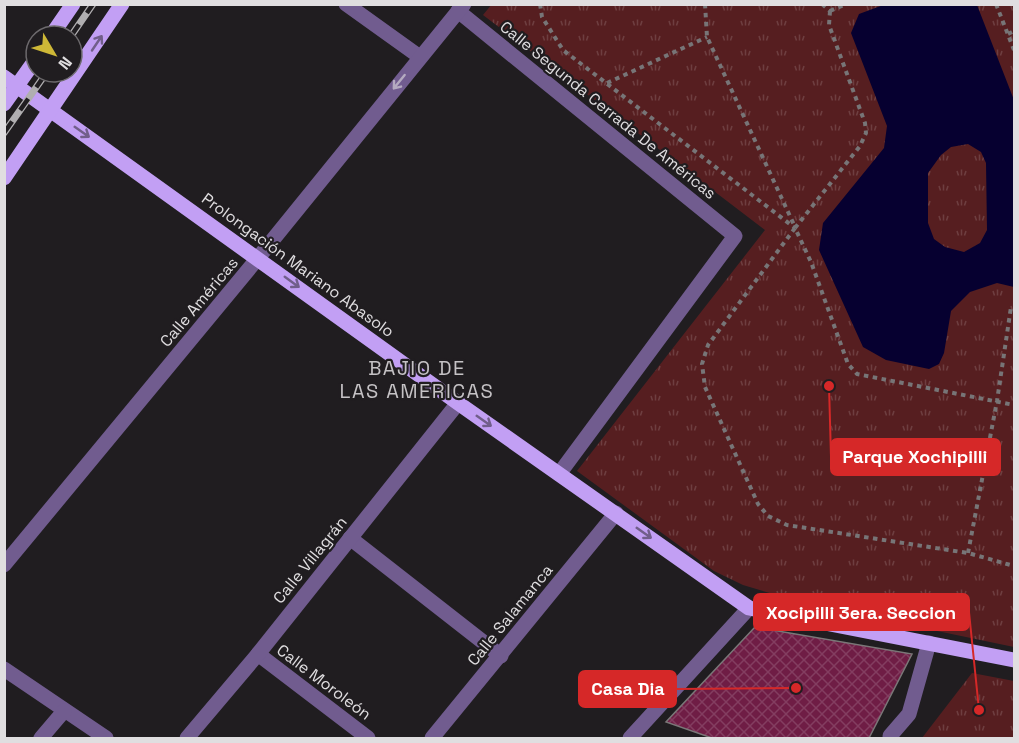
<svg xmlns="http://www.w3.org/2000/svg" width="1019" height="743" viewBox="0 0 1019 743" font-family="'Space Grotesk',sans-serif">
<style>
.grass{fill:url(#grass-tufts)}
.water{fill:#060030;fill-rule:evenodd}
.building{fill:url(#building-cross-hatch);stroke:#7b7778;stroke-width:1.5}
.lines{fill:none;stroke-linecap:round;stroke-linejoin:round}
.path{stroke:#777577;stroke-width:4;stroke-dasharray:4.5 4.5;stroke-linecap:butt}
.minor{stroke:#715c8f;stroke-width:15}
.major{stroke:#c29ff4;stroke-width:15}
.rail-casing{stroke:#b0aeb0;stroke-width:7}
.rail{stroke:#201d20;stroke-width:4.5;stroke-dasharray:14;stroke-linecap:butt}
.oneway{stroke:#715e8a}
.oneway2{stroke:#b4aac0}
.labels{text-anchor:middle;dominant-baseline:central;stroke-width:4.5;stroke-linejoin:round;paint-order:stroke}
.street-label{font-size:16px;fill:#e0dee0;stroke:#201d20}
.quarter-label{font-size:20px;letter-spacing:1.5px;fill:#c5c2c5;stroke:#201d20}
.leader{fill:none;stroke:#d62828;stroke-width:2}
.callout-dot{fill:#d62828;stroke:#201d20;stroke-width:2}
.callout{fill:#d62828;stroke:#d62828;stroke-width:2}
.callout-label{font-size:18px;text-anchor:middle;font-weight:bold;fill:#fff}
</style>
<defs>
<pattern id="grass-tufts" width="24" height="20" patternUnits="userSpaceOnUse" patternTransform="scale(1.5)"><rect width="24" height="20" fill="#561e20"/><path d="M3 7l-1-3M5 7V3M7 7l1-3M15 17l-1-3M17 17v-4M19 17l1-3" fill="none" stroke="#6e3e40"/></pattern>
<pattern id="building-cross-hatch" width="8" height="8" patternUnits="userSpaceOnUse" patternTransform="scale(1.5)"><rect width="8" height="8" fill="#6f1d45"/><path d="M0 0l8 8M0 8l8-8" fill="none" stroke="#833d60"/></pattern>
</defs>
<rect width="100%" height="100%" fill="#201d20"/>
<g class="grass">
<polygon points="492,4 1014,5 1014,647 803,603 743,585 714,571 577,471 765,230 483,15"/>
<polygon points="972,673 1014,681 1014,738 922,738"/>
</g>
<path class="water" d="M886,4l91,1 37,95v187l-17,-4 -27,9 -19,19 -7,42 -5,11 -10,5 -43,-9 -23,-13 -44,-97 4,-27 61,-75 3,-22 -36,-93 8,-19zM968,144l13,8 5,11 1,67 -7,13 -16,9 -19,-5 -11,-8 -6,-16v-50l13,-18 10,-8z"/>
<polygon class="building" points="755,627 912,654 869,738 712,738 666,722"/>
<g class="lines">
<g class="path">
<polyline points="540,4 542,17 563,50 795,228"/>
<polyline points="705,4 707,37 795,227"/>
<polyline points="822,4 830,11"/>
<polyline points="996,4 1014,50"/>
<polyline points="830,11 829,25 865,123 866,133 860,146 795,228 811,262 848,364 857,374 1014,405"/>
<polyline points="830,11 846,4"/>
<polyline points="1008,34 1014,31"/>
<polyline points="607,83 707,37"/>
<polyline points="795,228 708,345 702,364 705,387 758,504 768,516 787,525 968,553 1014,566"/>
<polyline points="968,553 997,401 1011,307"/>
</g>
<g class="minor">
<polyline points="346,4 420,57"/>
<polyline points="458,11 735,236 559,474"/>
<polyline points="350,538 501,656"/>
<polyline points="4,565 258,258 464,4"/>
<polyline points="258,654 368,738"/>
<polyline points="4,669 106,738"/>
<polyline points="890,736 909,714 929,643"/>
<polyline points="41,738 64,711"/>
<polyline points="187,738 258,654 458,403"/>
<polyline points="432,738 616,513"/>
<polyline points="630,738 749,608"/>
</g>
<g class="major">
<polyline points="51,36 73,4"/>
<polyline points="4,77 458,403 749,608 1014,660"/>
<polyline points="4,104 36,59"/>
<polyline points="4,178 122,4"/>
</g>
<g class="rail-casing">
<g id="rail">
<polyline points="71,36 93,4"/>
<polyline points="4,133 47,72"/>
</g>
</g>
<use href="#rail" class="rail"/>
</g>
<defs><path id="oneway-shaft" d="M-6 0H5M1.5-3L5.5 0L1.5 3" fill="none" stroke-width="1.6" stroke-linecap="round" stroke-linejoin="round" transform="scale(1.5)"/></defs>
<g class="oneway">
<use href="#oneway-shaft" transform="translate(97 43) rotate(-56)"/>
<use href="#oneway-shaft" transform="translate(82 132) rotate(35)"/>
<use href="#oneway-shaft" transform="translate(292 282) rotate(36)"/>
<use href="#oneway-shaft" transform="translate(484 421) rotate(35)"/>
<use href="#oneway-shaft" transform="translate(644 533) rotate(35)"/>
</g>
<use class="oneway2" href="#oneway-shaft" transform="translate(399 82) rotate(129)"/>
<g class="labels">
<g class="street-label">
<text transform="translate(608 110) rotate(39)">Calle Segunda Cerrada De Américas</text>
<text transform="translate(298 265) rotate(36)">Prolongación Mariano Abasolo</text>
<text transform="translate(199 302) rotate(-50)">Calle Américas</text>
<text transform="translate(310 560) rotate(-51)">Calle Villagrán</text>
<text transform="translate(510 615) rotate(-51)">Calle Salamanca</text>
<text transform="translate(324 682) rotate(37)">Calle Moroleón</text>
</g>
<g class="quarter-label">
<text x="417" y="368">BAJIO DE<tspan x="417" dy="23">LAS AMERICAS</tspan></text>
</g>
</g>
<path class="leader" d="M829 386L831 457M979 710L969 612M796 688L676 689"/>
<g class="callout-dot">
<circle cx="829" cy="386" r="6"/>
<circle cx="979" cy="710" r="6"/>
<circle cx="796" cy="688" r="6"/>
</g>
<g class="callout">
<rect x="831" y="439" width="169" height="36" rx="6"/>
<rect x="754" y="594" width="215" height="36" rx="6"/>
<rect x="579" y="671" width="97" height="36" rx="6"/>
</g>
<g class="callout-label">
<text x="915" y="463">Parque Xochipilli</text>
<text x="861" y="619">Xocipilli 3era. Seccion</text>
<text x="628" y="695">Casa Dia</text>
</g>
<rect width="1019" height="743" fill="none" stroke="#e0dee0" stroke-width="12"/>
<g transform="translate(54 54) rotate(129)"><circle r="28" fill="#201d20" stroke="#6d6a6d" stroke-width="1.5"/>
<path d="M0-4.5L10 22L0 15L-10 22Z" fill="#ceb837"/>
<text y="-9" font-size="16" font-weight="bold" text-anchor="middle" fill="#e0dee0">N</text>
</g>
</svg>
